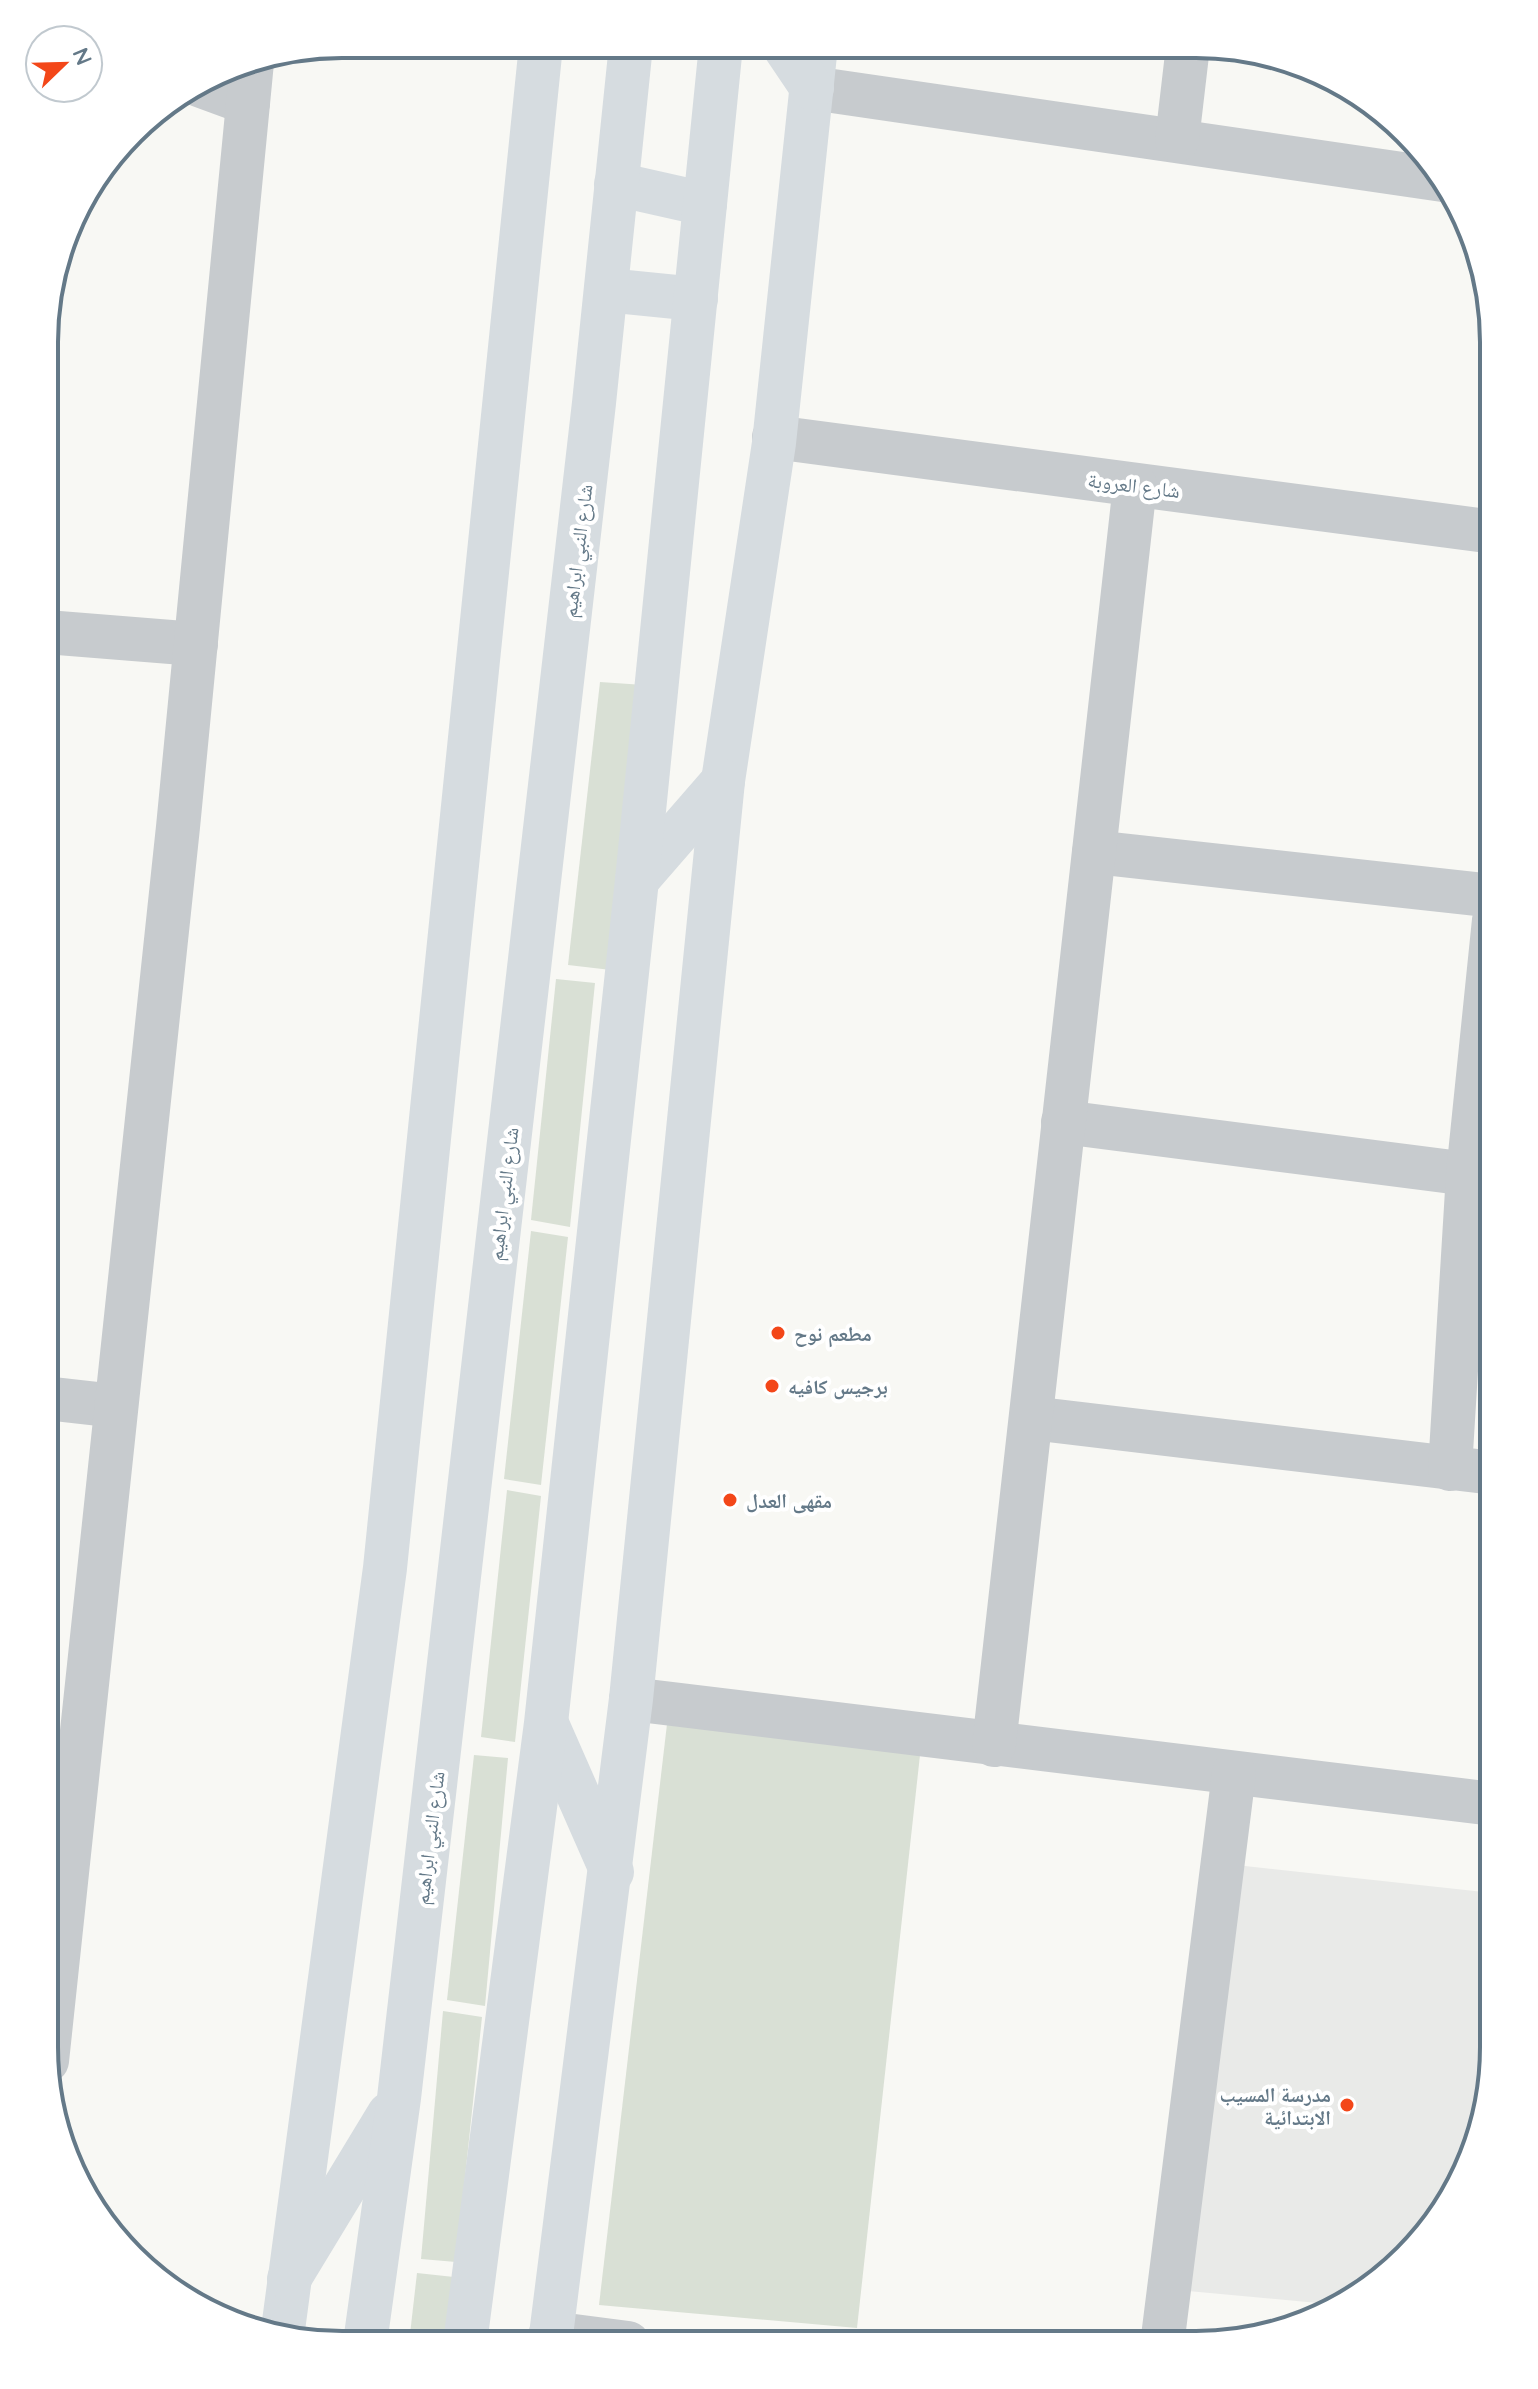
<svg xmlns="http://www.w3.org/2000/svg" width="1538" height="2389" viewBox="0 0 1538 2389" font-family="Quicksand,'Noto Naskh Arabic',sans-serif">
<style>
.built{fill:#e9eae8}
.green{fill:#d9e0d5}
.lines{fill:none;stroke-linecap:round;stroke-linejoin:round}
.street{stroke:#c7cbce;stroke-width:44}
.secondary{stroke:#d6dce0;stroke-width:44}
.primary{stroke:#d6dce0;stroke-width:44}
.poi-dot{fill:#f34719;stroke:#fff;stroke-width:3}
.labels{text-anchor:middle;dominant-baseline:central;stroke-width:8;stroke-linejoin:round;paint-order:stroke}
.street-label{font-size:20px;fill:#647988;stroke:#fff}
.poi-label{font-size:20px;font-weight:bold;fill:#647988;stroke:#fff;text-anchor:start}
.rim{fill:none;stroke:#647988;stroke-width:4}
</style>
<rect width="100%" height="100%" fill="#f8f8f4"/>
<polygon class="built" points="1236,1865 1493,1893 1493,2067 1478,2143 1433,2228 1378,2283 1339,2305 1188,2291"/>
<g class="green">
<polygon points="600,682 644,685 611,970 568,965"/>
<polygon points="556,979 595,983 570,1227 531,1220"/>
<polygon points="531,1231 568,1237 541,1485 504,1479"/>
<polygon points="507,1490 541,1496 515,1742 481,1737"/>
<polygon points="667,1724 920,1755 857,2328 599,2305"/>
<polygon points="474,1755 508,1758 485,2006 447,2000"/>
<polygon points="443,2011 482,2017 456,2262 421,2259"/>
<polygon points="417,2273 454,2277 447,2343 409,2343"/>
</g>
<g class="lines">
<g class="street">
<polyline points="199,85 248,103"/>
<polyline points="812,88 1443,180"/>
<polyline points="1177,140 1188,46"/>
<polyline points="774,437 1494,532"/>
<polyline points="46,632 196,644"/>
<polyline points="1094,852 1494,896"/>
<polyline points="1063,1122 1468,1174"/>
<polyline points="45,1398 116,1406"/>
<polyline points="1031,1418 1494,1473"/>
<polyline points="1450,1469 1468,1174 1494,920"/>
<polyline points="631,1699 1493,1804"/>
<polyline points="994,1745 1135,485"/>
<polyline points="47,2061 178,827 252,62"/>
<polyline points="551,2333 628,2343"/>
<polyline points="1162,2345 1234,1773"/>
</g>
<g class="secondary">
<polyline points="282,2337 385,1568 541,45"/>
<polyline points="550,2343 631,1699 723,781 774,443 816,45"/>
</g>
<g class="primary">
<polyline points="783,45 812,88"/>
<polyline points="616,184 705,204"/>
<polyline points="606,290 696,299"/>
<polyline points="637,880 723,781"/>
<polyline points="547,1724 612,1872"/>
<polyline points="289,2279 389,2114"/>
<polyline points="365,2343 399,2098 594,403 631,45"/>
<polyline points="465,2343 546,1723 637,880 721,45"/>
</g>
</g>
<g class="poi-dot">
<circle cx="778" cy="1333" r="8"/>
<circle cx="772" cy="1386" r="8"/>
<circle cx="730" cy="1500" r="8"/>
<circle cx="1347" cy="2105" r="8"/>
</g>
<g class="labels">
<g class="street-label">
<text transform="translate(1134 485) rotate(7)">شارع العروبة</text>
<text transform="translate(577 551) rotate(-83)">شارع النبي ابراهيم</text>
<text transform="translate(503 1194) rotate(-83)">شارع النبي ابراهيم</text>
<text transform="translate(429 1838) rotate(-83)">شارع النبي ابراهيم</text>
</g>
<g class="poi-label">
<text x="794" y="1333">مطعم نوح</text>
<text x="788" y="1386">برجيس كافيه</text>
<text x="746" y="1500">مقهى العدل</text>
<text x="1331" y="2094" text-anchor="end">مدرسة المسيب<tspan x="1331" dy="23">الابتدائية</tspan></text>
</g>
</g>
<path d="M0 0H1538V2389H0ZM342 58H1196A284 284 0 0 1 1480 342V2047A284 284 0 0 1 1196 2331H342A284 284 0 0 1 58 2047V342A284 284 0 0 1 342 58Z" fill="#fff" fill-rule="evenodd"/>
<path class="rim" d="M342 58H1196A284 284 0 0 1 1480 342V2047A284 284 0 0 1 1196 2331H342A284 284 0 0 1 58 2047V342A284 284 0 0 1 342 58Z"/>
<g transform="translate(64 64) rotate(67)"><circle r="38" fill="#ffffff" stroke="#c1c9cf" stroke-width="2"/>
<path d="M0-6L14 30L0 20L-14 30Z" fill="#f34719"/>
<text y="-12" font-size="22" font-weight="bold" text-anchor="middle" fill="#647988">N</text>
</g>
</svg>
